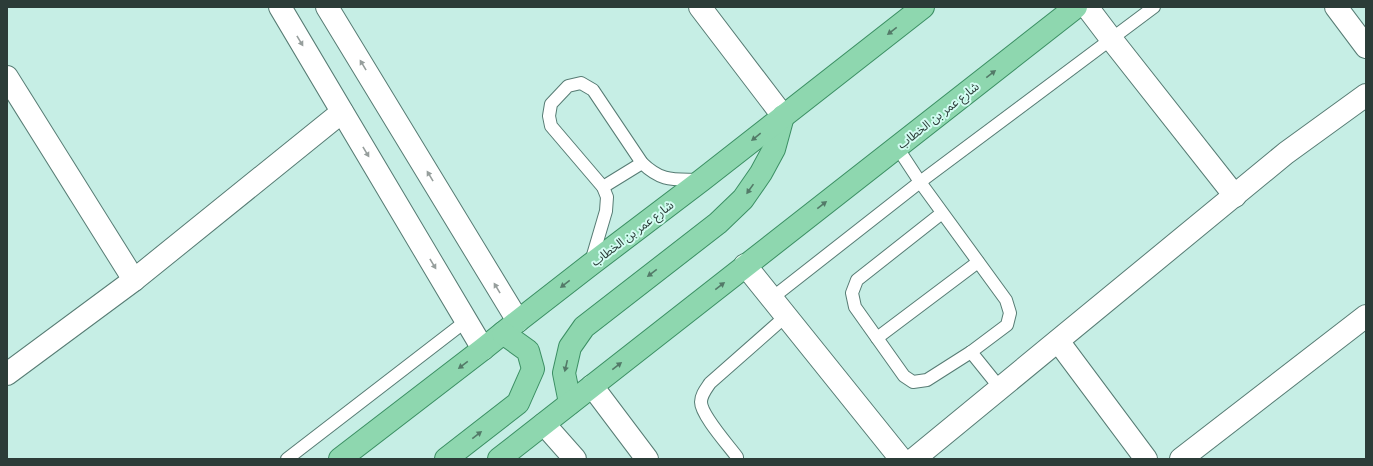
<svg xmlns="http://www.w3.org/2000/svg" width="1373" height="466" viewBox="0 0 1373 466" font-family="'Golos Text','Noto Sans Arabic',sans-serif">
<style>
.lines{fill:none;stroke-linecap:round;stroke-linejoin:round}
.service-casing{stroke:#577c74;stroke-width:14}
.minor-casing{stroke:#577c74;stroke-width:24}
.primary-casing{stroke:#3b8f63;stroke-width:24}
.service{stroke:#fff;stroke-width:12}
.minor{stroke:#fff;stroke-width:22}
.primary{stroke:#8ed7af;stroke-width:22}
.oneway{fill:#537a68}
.oneway2{fill:#969e9c}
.labels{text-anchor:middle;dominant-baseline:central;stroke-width:4;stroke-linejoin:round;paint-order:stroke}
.street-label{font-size:12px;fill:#2c3c38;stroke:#d3fcf2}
</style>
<rect width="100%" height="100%" fill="#c6eee5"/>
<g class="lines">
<g class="service-casing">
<g id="service">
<polyline points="897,147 920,182 1006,300 1010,313 1007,325 971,352 927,380 913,382 904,376 855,307 852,293 857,280 942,213"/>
<polyline points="603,187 642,163"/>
<path d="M591,262l15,-51 1,-14 -4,-10 -52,-61 -2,-10 2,-12 17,-18 13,-3 12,7 49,73c21,20 32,16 59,17"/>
<polyline points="772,298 920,182 1154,7"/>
<polyline points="877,338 978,262"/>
<polyline points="971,352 1000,388"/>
<polyline points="287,459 466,321"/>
<path d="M737,459v-2c-8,-11 -36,-42 -36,-55 0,-7 5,-13 9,-19l76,-67"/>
</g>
</g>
<g class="minor-casing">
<g id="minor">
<polyline points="280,7 483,349"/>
<polyline points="327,7 518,321"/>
<polyline points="700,7 783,116"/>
<polyline points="1087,7 1112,40 1235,196"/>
<polyline points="1336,7 1366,47"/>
<polyline points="7,77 134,280"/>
<polyline points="745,265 901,459"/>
<polyline points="1058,341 1146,459"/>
<polyline points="7,374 134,280 342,112"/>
<polyline points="592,386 647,459"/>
<polyline points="544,424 575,459"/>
<polyline points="914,459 1286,153 1366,95"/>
<polyline points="1181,459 1366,316"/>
</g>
</g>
<g class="primary-casing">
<g id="primary">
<polyline points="570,403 564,373 570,347 584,327 718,223 743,199 761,173 774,149 783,116"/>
<polyline points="340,459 483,349 518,321 590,265 702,180 923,7"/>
<polyline points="446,459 518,403 533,369 528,351 503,333"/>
<polyline points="499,459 1076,7"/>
</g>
</g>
<use href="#service" class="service"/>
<use href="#minor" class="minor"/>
<use href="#primary" class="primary"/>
</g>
<defs><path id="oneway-solid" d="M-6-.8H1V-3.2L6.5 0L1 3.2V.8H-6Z"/></defs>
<g class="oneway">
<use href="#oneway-solid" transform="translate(892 31) rotate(142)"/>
<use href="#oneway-solid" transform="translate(991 74) rotate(-38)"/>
<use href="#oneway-solid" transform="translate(756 137) rotate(141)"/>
<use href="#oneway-solid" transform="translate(750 189) rotate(125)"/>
<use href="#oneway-solid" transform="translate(822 205) rotate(-38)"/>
<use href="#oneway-solid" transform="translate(652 273) rotate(143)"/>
<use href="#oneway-solid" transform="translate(565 284) rotate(142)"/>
<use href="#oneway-solid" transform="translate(720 286) rotate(-38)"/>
<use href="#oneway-solid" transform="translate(463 365) rotate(143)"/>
<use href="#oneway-solid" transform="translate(566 366) rotate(103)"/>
<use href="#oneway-solid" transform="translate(617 366) rotate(-38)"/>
<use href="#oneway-solid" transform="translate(477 435) rotate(-38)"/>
</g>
<g class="oneway2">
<use href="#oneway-solid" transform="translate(300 41) rotate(59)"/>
<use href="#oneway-solid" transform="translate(363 65) rotate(-121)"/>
<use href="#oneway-solid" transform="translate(366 152) rotate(59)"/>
<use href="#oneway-solid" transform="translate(430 176) rotate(-121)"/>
<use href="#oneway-solid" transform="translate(433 264) rotate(59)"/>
<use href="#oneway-solid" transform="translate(497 288) rotate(-121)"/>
</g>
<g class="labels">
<g class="street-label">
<text transform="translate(938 115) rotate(-38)">شارع عمر بن الخطاب</text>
<text transform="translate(632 233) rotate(-37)">شارع عمر بن الخطاب</text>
</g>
</g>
<rect width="1373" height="466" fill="none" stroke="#2c3c38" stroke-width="16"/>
</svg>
